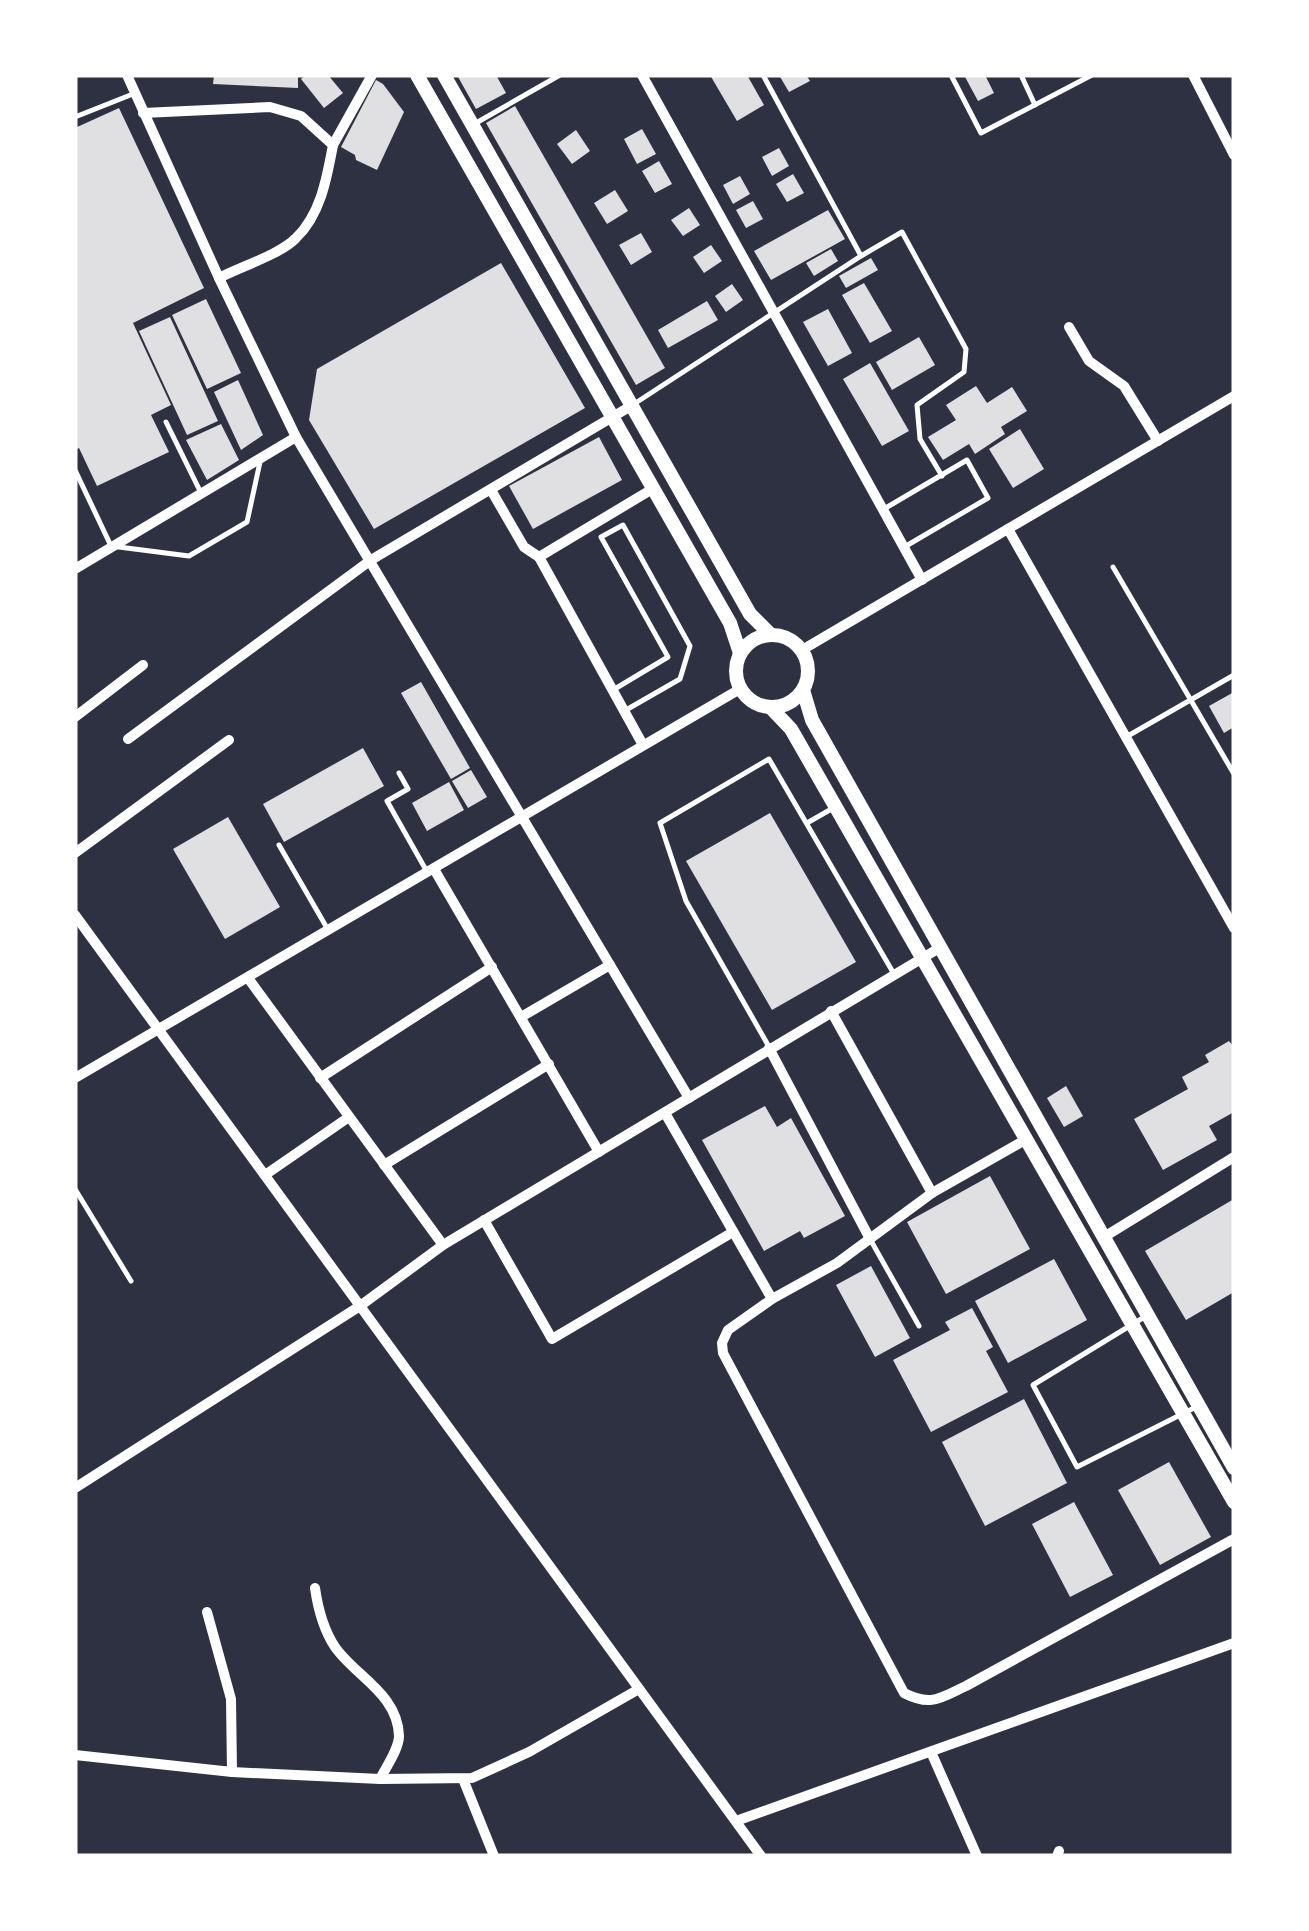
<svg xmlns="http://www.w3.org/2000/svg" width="1309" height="1931" viewBox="0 0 1309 1931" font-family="'Alegreya Sans',sans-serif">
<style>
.building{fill:#e0e0e3}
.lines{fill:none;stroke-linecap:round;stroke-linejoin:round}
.service{stroke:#fff;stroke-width:5}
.minor{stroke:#fff;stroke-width:10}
.secondary{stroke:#fff;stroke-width:14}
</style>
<rect width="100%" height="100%" fill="#2d3142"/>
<g class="building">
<polygon points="214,75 298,75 298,88 213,84"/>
<polygon points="306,75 328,75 343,93 324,108 301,79"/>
<polygon points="457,75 496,75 506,93 476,109"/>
<polygon points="710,75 747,75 764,105 737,121"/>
<polygon points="779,75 806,75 810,81 789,92"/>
<polygon points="964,75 985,75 994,93 978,101"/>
<polygon points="376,80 383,84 404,112 377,170 356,160 355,155 341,147"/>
<polygon points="515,106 665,368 636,385 486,123"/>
<polygon points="119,108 204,288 133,323 171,405 151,415 169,452 97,486 79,448 75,450 75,128"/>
<polygon points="642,129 656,154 637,164 624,139"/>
<polygon points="576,130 590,151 572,164 557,144"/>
<polygon points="779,148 789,166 772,176 762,157"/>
<polygon points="659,161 672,184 655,193 642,171"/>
<polygon points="793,174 804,193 787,202 776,184"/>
<polygon points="740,176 750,194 733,204 723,185"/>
<polygon points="615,190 628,211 607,224 594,203"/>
<polygon points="753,201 763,219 746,228 736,210"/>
<polygon points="689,208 700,225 683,236 671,220"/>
<polygon points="828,210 845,239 771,280 754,251"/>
<polygon points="641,233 652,252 631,265 619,245"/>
<polygon points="711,245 722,261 704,273 693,257"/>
<polygon points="831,249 838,261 814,276 806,263"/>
<polygon points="871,258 878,270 846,288 839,276"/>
<polygon points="501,263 585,408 374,529 309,420 317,369"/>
<polygon points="864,283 892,331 870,343 842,295"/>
<polygon points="732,284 743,300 726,312 715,296"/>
<polygon points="206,299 241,373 207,389 172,315"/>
<polygon points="707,301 718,320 668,348 658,330"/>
<polygon points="828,309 852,353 828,366 803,322"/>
<polygon points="170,317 218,421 187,435 139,331"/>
<polygon points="919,337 935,365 892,390 876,362"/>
<polygon points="870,363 909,431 882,446 843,379"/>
<polygon points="238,380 263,435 241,450 214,392"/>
<polygon points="976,386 987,403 1012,387 1027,411 1001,427 1005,434 975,454 969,444 943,460 928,437 956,420 946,405"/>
<polygon points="221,424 239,460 207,480 186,440"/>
<polygon points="1020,429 1044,469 1013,488 989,449"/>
<polygon points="599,437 622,480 533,529 509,486"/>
<polygon points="421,682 470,768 451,779 401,693"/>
<polygon points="1234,692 1234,727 1224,733 1209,706"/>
<polygon points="363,748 384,786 284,842 263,804"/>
<polygon points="471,770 487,797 468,808 452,781"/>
<polygon points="449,782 464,810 427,831 412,803"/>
<polygon points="770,813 856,962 772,1010 686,861"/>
<polygon points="228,817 280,907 225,939 173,849"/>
<polygon points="1229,1041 1234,1047 1234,1112 1209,1126 1217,1140 1163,1170 1134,1119 1188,1089 1182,1077 1209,1062 1205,1055"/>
<polygon points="1066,1086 1083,1116 1064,1127 1047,1098"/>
<polygon points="765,1106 777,1127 791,1118 845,1216 804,1238 800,1231 764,1251 702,1140"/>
<polygon points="990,1176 1030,1249 946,1294 907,1222"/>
<polygon points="1234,1199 1234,1292 1186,1320 1145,1251"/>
<polygon points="1054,1259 1087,1320 1008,1363 975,1301"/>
<polygon points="871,1266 910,1338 875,1357 836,1285"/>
<polygon points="972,1308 993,1347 986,1351 1008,1392 931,1432 893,1360 950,1330 945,1322"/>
<polygon points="1024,1399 1067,1483 985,1526 942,1442"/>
<polygon points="1169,1462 1211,1537 1160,1565 1118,1490"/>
<polygon points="1074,1502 1113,1575 1070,1597 1032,1524"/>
</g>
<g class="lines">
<g class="service">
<polyline points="951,75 981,133 1092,75"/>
<polyline points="1021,75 1035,105"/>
<polyline points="75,117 133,94"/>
<polyline points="476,123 560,75"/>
<polyline points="861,256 902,232 966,349 964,372 917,405 920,439 942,476"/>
<polyline points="634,404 861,256 763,75"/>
<polyline points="166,422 201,493"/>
<polyline points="75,470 111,546 189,556 247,522 260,462"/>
<polyline points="884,509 967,460 988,498 906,546"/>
<polyline points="1113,567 1234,774"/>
<polyline points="613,690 668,657 601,537 623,525 690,646 680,679 626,710"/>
<polyline points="1126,737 1234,675"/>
<polyline points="399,773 408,789 387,801 426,870"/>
<polyline points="807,823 835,807"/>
<polyline points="279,845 327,928"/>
<polyline points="768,1045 686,901 660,823 769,759 894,974"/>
<polyline points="75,1189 131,1281"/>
<polyline points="870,1239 919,1326"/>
<polyline points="1146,1316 1033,1385 1077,1467 1196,1407"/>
</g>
<g class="minor">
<polyline points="127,75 219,278 296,437 689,1098"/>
<polyline points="642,75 922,580"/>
<polyline points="1193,75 1234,155"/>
<path d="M143,113l127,-6 31,9 32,29c-6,32 -12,69 -37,93 -15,16 -56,29 -77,40"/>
<polyline points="333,145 372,75"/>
<polyline points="1069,327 1089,361 1124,386 1158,441"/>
<polyline points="491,490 524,547 539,557"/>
<polyline points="1008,529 1234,928"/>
<polyline points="75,569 296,437"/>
<polyline points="802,650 1234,396"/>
<polyline points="75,717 143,665"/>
<polyline points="128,739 371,560 631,406"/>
<polyline points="643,745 539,557 654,488"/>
<polyline points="75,853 229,740"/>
<polyline points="434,869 599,1152"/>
<polyline points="75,915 761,1856"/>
<polyline points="248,978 443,1245"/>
<polyline points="831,1011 932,1193"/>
<polyline points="521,1017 610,965"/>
<polyline points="769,1048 870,1239"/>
<polyline points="75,1078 740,689"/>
<polyline points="320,1078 492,967"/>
<polyline points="665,1113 772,1299"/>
<path d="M1025,1140l-93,53 -95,70 -65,36 -44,31 -6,13 1,10 181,340c27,14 36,5 62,-7l268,-147"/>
<polyline points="384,1165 549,1064"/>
<polyline points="265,1175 349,1117"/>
<polyline points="484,1220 552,1339 733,1232"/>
<polyline points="1104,1237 1234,1157"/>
<polyline points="75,1488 360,1306 443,1245 941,947"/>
<path d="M315,1588c3,21 8,41 20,59 20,29 63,47 64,89 0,13 -13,31 -19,43"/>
<polyline points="207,1612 231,1699 232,1772"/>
<polyline points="931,1752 977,1856"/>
<polyline points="75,1755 232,1772 380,1779 472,1778 529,1752 639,1689"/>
<polyline points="463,1779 494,1856"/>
<polyline points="736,1821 1234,1643"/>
<polyline points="1057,1856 1059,1851"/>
</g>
<g class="secondary">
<polyline points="417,75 730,623 740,653"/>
<polyline points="444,75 750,614 771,635"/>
<circle cx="772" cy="671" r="36"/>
<polyline points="803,690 812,720 1234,1468"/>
<polyline points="771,708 791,729 1234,1502"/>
</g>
</g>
<rect width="1309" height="1931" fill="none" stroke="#ffffff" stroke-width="155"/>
</svg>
